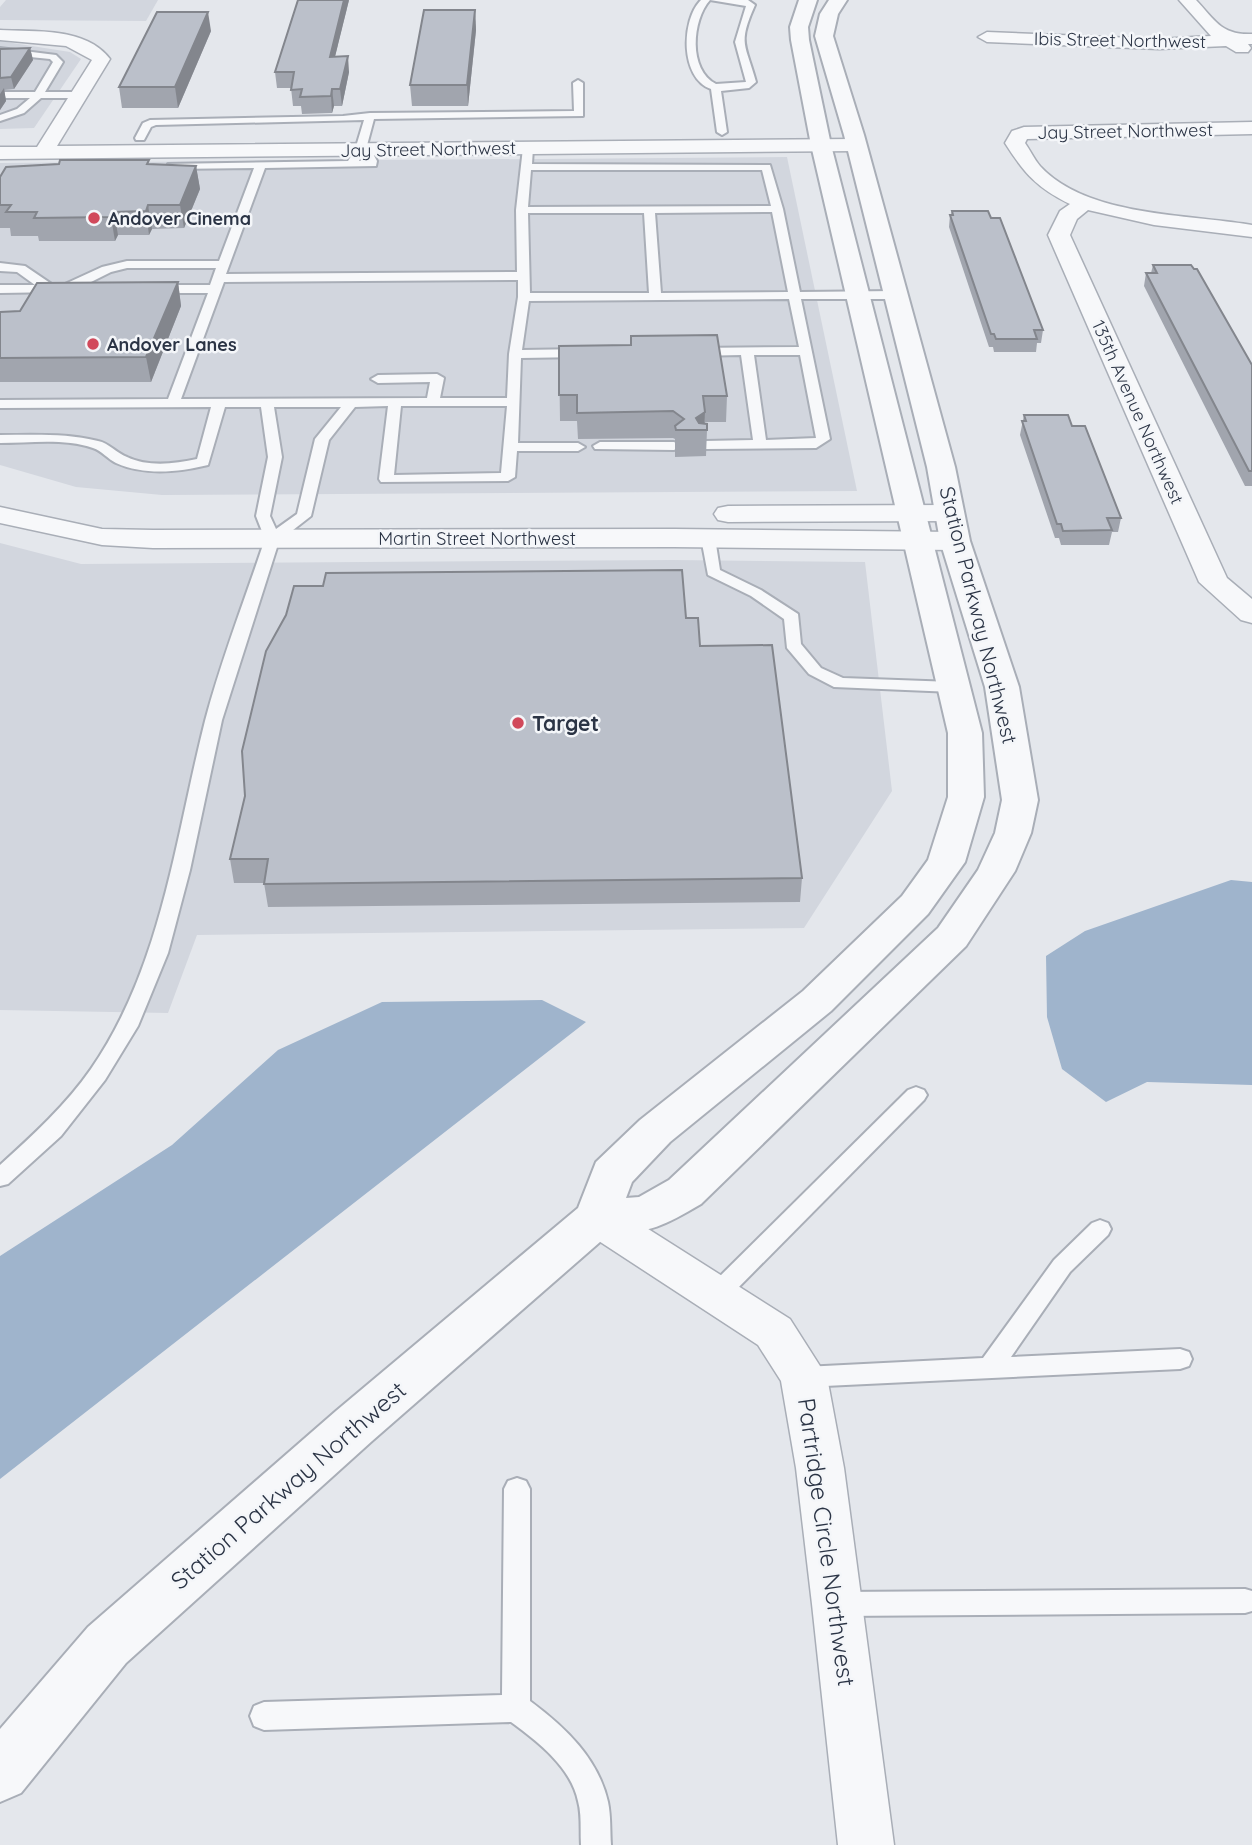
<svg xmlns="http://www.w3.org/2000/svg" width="1252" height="1845" viewBox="0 0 1252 1845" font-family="Quicksand,sans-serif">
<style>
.built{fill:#d2d6de}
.water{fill:#9fb4cc}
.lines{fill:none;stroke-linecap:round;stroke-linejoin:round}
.service-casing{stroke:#a9aeb7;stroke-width:4}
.minor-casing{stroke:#a9aeb7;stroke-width:3}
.tertiary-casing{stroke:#a9aeb7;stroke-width:4}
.service{fill:#f7f8fa;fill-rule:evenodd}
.minor{fill:#f7f8fa;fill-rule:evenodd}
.tertiary{fill:#f7f8fa;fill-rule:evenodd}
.wall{fill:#a1a5ae}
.shaded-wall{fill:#83868d}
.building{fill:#bbc0ca;stroke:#83868d;stroke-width:2}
.poi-dot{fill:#d1495b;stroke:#f4f6f9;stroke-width:2.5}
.labels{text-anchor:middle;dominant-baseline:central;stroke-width:5;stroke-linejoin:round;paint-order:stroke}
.far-street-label{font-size:18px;fill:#2b3445;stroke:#f4f6f9}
.far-poi-label{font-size:18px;font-weight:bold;fill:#2b3445;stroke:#f4f6f9;text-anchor:start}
.street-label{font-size:21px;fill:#2b3445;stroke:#f4f6f9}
.poi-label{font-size:21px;font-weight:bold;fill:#2b3445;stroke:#f4f6f9;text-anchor:start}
.near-street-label{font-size:24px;fill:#2b3445;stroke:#f4f6f9}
</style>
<rect width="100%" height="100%" fill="#e4e7ec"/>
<g class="built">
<polygon points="6,0 158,0 146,21 0,20 0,7"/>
<polygon points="0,41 70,52 81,59 34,128 0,129"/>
<polygon points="787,157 857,491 162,495 76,487 0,465 0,163"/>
<polygon points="0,543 81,564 673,560 865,562 892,791 804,928 197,935 168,1013 0,1010"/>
</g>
<g class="water">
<polygon points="1231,880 1252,882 1252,1085 1147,1082 1106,1102 1062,1069 1047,1017 1046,956 1085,931"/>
<polygon points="542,1000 586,1022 0,1479 0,1256 172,1145 278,1050 382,1002"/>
</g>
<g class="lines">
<g class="service-casing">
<g id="service">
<path d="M701,0h47l7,5c-18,40 -9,39 1,77l-7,6 -28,3 6,41 -5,3 -5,-3 -6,-43c-31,-11 -30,-69 -10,-89zM710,0l36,6 -11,36 11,40 -30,2c-28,-14 -24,-64 -6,-84z"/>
<polygon points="0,48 56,55 63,62 45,92 80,92 85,95 80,98 41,98 24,113 0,121 0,115 17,109 30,98 0,98 0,92 35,92 53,62 50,59 0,54"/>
<path d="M578,80l5,3v33l-209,3 -8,30 6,3 5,9 -1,5 -111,2 -39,106 291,-2 -1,-62 7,-62 5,-3 5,3 -1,16 238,1 13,44 17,83 95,-1 6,4 -6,4h-94l29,140 -14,9 -111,1 -7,-4 7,-4 48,-1 -12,-85 -46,1 -6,-4 6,-4 104,-1 -10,-48 -260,2 -7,49 62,-1 6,4 -6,4 -63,1 -3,85h60l7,4 -7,4h-61l-2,26 -7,4 -127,1 -2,-3 9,-73 -33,1 -26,33 -18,76 -32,25 -57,179 -32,150 -22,83 -30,73 -33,54 -44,56 -53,48 -8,2v-21c33,-30 66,-60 91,-96 71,-103 84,-230 114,-348 16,-61 40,-122 60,-182l-9,-23 12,-59 -7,-50h-36l-17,58c-29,7 -63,11 -92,-2 -8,-4 -14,-12 -23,-15 -28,-10 -64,-5 -93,-5v-8c33,0 66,-2 98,6 11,2 18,12 29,16 21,10 47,7 70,2l14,-52 -211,1v-8l168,-1 40,-106h-55l-6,-4 6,-4h57l6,-17h-89l-16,4 -30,15 -20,5 -61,1v-8h35l-18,-13 -17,-1v-8l25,3 28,19 12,-1 37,-17 25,-6h92l35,-93 -82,1 -5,-3 1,-2 180,-3 7,-11 9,-30 -208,5 -5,2 -7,13h-8l-1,-2 8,-15 7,-3 193,-4 27,-3 204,-2 -1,-28zM362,155l5,6h-8zM531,170h231l9,36 -243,1zM772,212l16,80 -127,1 -6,-80zM528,213h116l5,80h-119zM518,280v17l-9,57 -2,44h-67l4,-20 -7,-4 -59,1 -7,4 7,4 52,-1 -3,16 -246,1 43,-117zM754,355h46l16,83 -50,2zM401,406h106l-6,67 -107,2zM274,407h67l-26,32 -18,75 -21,15 -6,-13 12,-59z"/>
<polygon points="600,442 674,442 681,446 674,450 595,449 593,446"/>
<polygon points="708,534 715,538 720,570 761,590 798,614 801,644 821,668 843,678 953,682 961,687 953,692 834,687 809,674 787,648 784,619 751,596 708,575 701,538"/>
<polygon points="916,1087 924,1090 927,1095 924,1100 725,1301 717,1303 709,1301 705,1294 709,1287 908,1090"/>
<polygon points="1100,1220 1108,1223 1111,1229 1108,1235 1070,1272 1011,1357 1180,1349 1189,1352 1192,1359 1189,1366 1180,1369 804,1387 795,1384 792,1377 795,1370 804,1367 983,1358 1054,1260 1092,1223"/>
<path d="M517,1478l9,3 4,8v212c35,26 68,57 78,101 3,14 2,29 3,43h-30c-1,-15 1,-30 -3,-44 -7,-34 -41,-60 -67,-79l-247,8 -10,-4 -4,-10 4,-10 10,-4 238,-7 2,-206 4,-8z"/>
<polygon points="1245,1589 1252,1591 1252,1611 1245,1613 838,1616 828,1613 824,1604 828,1595 838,1592"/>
</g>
</g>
<g class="minor-casing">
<g id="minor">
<path d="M1179,0h17c20,21 25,35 56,34v10h-4l3,4 -3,4h-12l-10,-6 -67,3 -172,-7 -9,-5 9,-5 172,7 52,-3z"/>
<path d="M0,30c35,2 86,-3 110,29l-53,87 798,-7 7,2 3,4 -3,4 -7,2 -855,8v-12h37l55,-87 -26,-14 -66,-6z"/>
<path d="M1252,122v12l-225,5 -2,4c5,7 9,16 15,23 47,51 148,48 212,59v12l-98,-12 -66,-15 -11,9 -7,16 157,343 25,21v24l-11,-3 -42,-38 -151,-347 12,-24 10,-7c-33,-16 -46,-31 -65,-61l7,-12 12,-4z"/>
<polygon points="950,505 960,507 964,513 960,519 950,521 728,522 718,520 714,514 718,508 728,506"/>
<polygon points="0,507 102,529 153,530 674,529 955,532 965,535 969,541 965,547 955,550 674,547 153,548 102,545 0,523"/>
<polygon points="597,1201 612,1206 790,1319 827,1377 844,1468 894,1845 838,1845 812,1604 796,1468 781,1381 758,1345 582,1230 575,1218 582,1206"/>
</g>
</g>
<g class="tertiary-casing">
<path id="tertiary" d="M799,0h18l-9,27 1,13 22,105 151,588 2,64 -19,65 -37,52 -97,97 -161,131 -38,40 -6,16 13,-1 30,-17 269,-252 40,-58 17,-37 7,-33 -17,-113 -45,-146 -13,-74 -83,-332 -29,-99 5,-22 9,-14h18l-9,14 -5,22 31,99 91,332 15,74 49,146 19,113 -7,33 -16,38 -49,75 -265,258c-39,23 -48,27 -93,31l-236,206 -246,222 -105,130 -21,9v-73l88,-102 248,-216 242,-203 18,-46 44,-42 163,-129 99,-95 26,-36 20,-63v-64l-137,-588 -20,-105 -1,-13z"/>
</g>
<use href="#service" class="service"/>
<use href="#minor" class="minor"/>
<use href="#tertiary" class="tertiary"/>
</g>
<g class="wall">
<polygon points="349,0 335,56 349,72 342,106 334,106 332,113 302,114 301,106 293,106 291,88 277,88 275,72"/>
<polygon points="475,10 476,30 468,106 412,106 410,85"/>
<polygon points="211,31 178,108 122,108 119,87"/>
<polygon points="30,48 33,60 14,89 4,90 6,101 0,110 0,49"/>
<polygon points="150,164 196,166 200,189 184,228 152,229 149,235 118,235 115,241 39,241 38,236 11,236 10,228 0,228 0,177"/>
<polygon points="952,211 991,218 1043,330 1041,343 1037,343 1036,352 994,352 993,347 989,347 949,227 950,215 951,215"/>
<polygon points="1153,265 1252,365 1252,486 1245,486 1144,286 1146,273 1151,273"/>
<polygon points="178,282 181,306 151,382 0,382 0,312 20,311"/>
<polygon points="559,346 727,396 726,422 705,422 707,430 706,456 675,457 675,439 673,438 578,439 577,421 560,421"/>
<polygon points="1024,415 1072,426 1121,518 1118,532 1112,532 1109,545 1061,545 1059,538 1055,538 1020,435"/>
<polygon points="686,618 700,646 802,878 800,902 268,907 264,883 234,883 230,859 245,796"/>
</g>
<g class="shaded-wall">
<polygon points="344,0 349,0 331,73 330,57"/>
<polygon points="475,10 476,30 468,106 467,85"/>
<polygon points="208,12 211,31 178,108 175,87"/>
<polygon points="30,48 33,60 14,89 11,77"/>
<polygon points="348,56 349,72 342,106 340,89"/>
<polygon points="4,88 6,101 0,110 0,94"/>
<polygon points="332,89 334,106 332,113 331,96"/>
<polygon points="196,166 200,189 184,228 180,205"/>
<polygon points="148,205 152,229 149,235 146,211"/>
<polygon points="114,212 118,235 115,241 111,217"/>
<polygon points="178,282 181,306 151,382 146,357"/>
<polygon points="705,412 704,430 696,430 696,418"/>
</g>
<g class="building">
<polygon points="298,0 344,0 330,57 348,56 340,89 332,89 331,96 300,97 302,89 291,90 294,72 275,72"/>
<polygon points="424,10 475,10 467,85 410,85"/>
<polygon points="157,12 208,12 175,87 119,87"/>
<polygon points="30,48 11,77 0,78 0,49"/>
<polygon points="60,160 149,160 147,164 196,166 180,205 148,205 146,211 114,212 111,217 34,218 37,212 6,212 11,205 0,205 0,177 6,167 59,164"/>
<polygon points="952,211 988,211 991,218 1000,218 1043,330 1034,330 1037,339 996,339 994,334 991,334 950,215 953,215"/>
<polygon points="1153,265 1191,265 1194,269 1197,269 1252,365 1252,471 1249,471 1146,273 1157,273"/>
<polygon points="178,282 146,357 0,358 0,312 20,311 37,283"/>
<polygon points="717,335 727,396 703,396 705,412 696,418 699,423 707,424 707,430 676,430 675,426 684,419 673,411 577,413 577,395 559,395 559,346 631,345 631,336"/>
<polygon points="1024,415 1068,415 1072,426 1085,426 1121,518 1107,518 1112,530 1063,531 1061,524 1057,524 1022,421 1026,421"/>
<polygon points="682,570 686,618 698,618 700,646 772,645 802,878 264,884 268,859 230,859 245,796 242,751 266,651 286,615 294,586 323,586 326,573"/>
</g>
<g class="poi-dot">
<circle cx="94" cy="218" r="7"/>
<circle cx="93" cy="344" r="7"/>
<circle cx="518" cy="723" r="7"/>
</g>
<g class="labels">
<g class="far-street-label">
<text transform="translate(1120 40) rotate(1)">Ibis Street Northwest</text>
<text transform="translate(1125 131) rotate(-1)">Jay Street Northwest</text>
<text transform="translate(428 149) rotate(-1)">Jay Street Northwest</text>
<text transform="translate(1138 412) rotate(66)">135th Avenue Northwest</text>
<text x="477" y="538">Martin Street Northwest</text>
</g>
<g class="far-poi-label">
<text x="108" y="218">Andover Cinema</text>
<text x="107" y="344">Andover Lanes</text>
</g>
<g class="street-label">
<text transform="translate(979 615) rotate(76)">Station Parkway Northwest</text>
</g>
<g class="poi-label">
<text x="532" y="723">Target</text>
</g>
<g class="near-street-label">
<text transform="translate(288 1485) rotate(-41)">Station Parkway Northwest</text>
<text transform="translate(827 1542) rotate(82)">Partridge Circle Northwest</text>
</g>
</g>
</svg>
